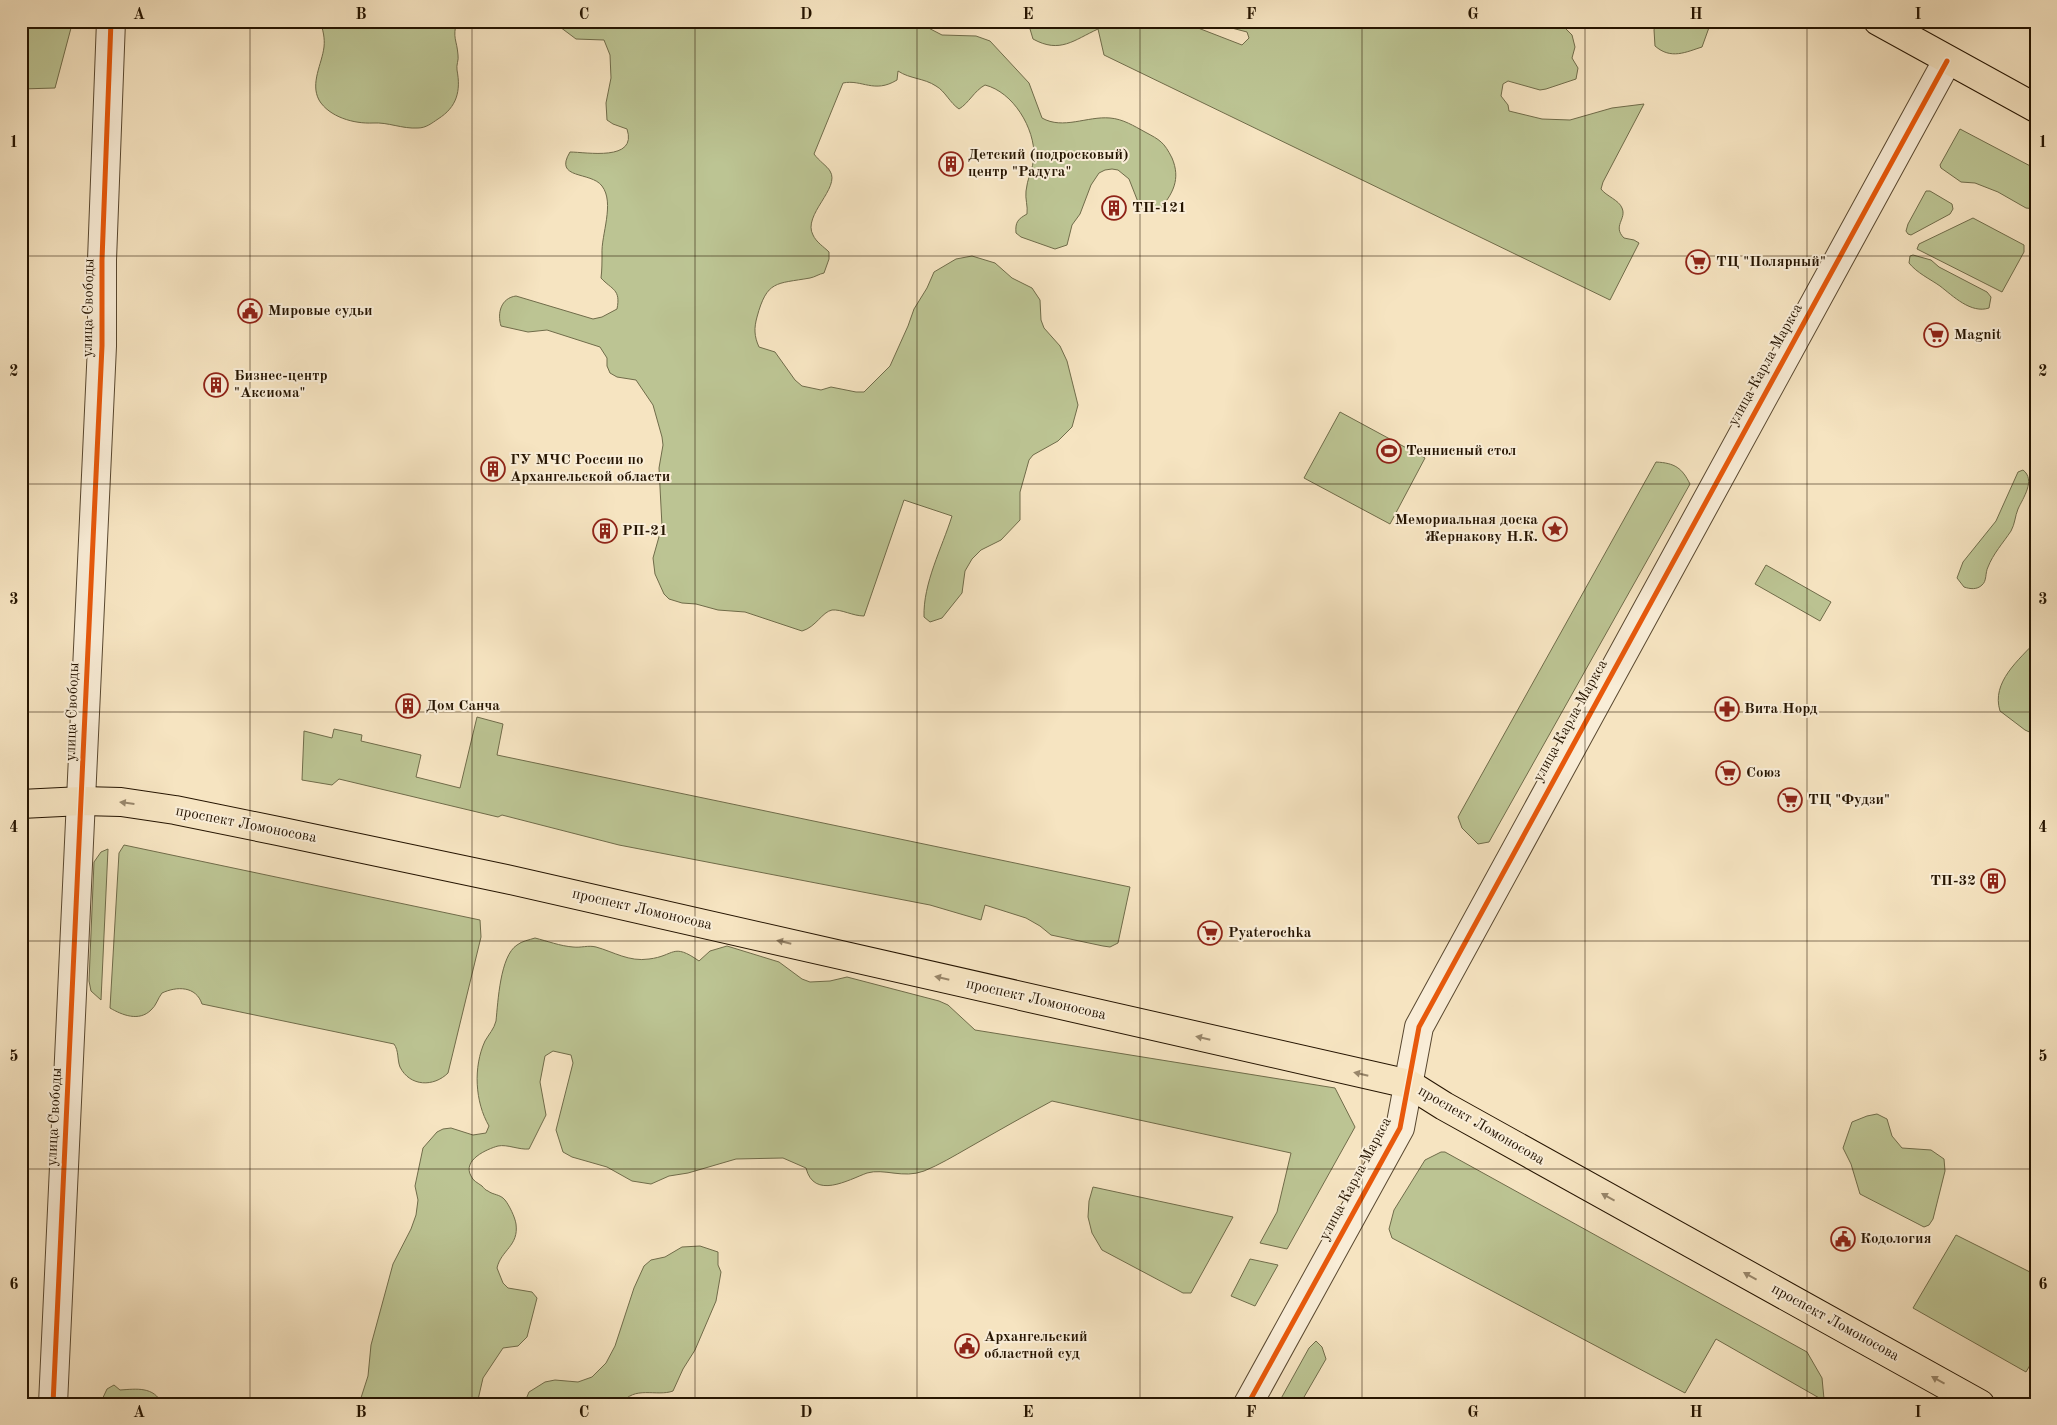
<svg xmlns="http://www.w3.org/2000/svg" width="2057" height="1425" viewBox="0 0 2057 1425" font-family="'Old Standard TT',serif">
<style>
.green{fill:#bcc493;stroke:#706c4a}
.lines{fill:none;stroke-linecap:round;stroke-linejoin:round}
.minor-casing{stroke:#594830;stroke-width:30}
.major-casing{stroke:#251400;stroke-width:30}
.minor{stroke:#f9edd7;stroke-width:28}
.major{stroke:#f6e4c1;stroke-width:28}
.cycleway-casing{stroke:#f9edd7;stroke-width:8}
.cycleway{stroke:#e8590c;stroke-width:5}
.oneway{fill:#98866a}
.grid{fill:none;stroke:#251400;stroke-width:1;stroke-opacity:0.55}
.labels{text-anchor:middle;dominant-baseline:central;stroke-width:4;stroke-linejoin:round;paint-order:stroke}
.poi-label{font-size:15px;font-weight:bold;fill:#251400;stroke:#f9edd7;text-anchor:start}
.street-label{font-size:15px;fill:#251400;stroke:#f9edd7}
.neatline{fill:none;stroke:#251400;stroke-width:2}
.grid-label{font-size:16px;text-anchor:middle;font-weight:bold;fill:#251400}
</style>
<rect width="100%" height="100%" fill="#f6e4c1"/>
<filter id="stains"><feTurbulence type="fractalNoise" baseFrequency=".004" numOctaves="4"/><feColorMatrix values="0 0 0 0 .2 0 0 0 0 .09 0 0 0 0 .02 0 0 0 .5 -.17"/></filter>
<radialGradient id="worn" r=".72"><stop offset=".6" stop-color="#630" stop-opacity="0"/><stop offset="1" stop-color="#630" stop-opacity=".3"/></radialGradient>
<g class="green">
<polygon points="21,21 71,21 71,28 55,88 21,89"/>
<path d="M320,21h137c-5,17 0,19 1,34 1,5 -2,10 -1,15 4,21 0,37 -19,49 -6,4 -12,9 -20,9 -16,1 -30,-6 -45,-5 -19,1 -44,-6 -54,-23 -9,-17 3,-36 5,-53 1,-9 -1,-17 -4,-26z"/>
<path d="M552,21h363l27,14 34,1 14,5 39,42 13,35c21,12 45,-2 68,0 13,1 24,8 35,14 15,8 19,10 27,26 9,21 1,36 -13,52l-6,1 -13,-4 -11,-28 -11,-9 -6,-1 -7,1 -6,3 -8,12 -11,29 -8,11 -5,20 -12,4 -34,-12 -5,-4c-1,-11 2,-14 11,-19 1,-8 -2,-15 -1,-23 1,-12 7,-22 8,-34 1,-29 -21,-65 -49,-72 -11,6 -16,18 -26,24 -9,-6 -14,-18 -23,-23 -12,-8 -26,-7 -38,-15l-1,9c-23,14 -35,-1 -54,3l-29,71c5,7 13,12 16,17 11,17 -28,44 -17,64 3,7 11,12 16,17v7l-5,14c-5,1 -9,4 -14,5 -34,6 -43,2 -53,39 -3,11 -3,19 2,30l16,5 20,28 7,6 19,4 10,-3 25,5h8l26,-26 18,-40 6,-17 13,-21 7,-16 22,-13 16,-3 23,7 17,15 20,10 8,12 1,20 3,8 16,18 7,15 11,44 -6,22 -14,14 -25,14 -4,5 -9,32v28l-19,20 -20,10 -9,9 -7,12 -3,22 -20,25 -12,4 -6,-5c-1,-34 18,-69 28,-101l-48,-16 -40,116c-11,0 -23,-7 -32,-6 -10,2 -16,17 -30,21l-57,-19 -27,-2 -22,-6 -14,-1 -13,-4 -5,-5 -9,-20 -2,-16 9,-32 -3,-58 4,-23 -1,-8 -9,-32 -17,-25 -19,-3 -7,-4 -3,-7v-8l-7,-11 -53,-17 -19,2 -27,-6c-4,-13 0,-28 15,-30l77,23 9,-2 15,-8c4,-20 -5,-19 -16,-31 1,-8 1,-16 1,-24 -1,-19 13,-51 0,-68 -11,-15 -49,-6 -32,-34 16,0 68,10 57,-23l-14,-5 -6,-4 -1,-17 5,-25 -1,-23 -6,-15 -28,-1z"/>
<path d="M1031,21h149l62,24 7,-7 -2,-6 -23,-6 -9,-5h332l14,3 11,11 3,12 -3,11 6,10 -2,11 -30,10 -6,1 -32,-9 -5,3 -2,12 7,9 1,6 33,8 28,1 42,-12 32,-4 -41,78 -2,7c5,7 18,11 21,19 5,11 -10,18 2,30l10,2 5,3 -29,57 -506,-245 -6,-26c-24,11 -38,25 -65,10l-3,-10z"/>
<path d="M1656,21h55v1l-9,25c-16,5 -31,13 -47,-1l-1,-16z"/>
<polygon points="1960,129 2036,169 2036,209 2026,208 1998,192 1975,183 1961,182 1941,168 1940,165"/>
<polygon points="1926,191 1930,191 1952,204 1953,209 1950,214 1911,235 1908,234 1906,231 1908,224"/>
<polygon points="1973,218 2024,245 2024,252 2002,292 1917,249 1919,244"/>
<path d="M1913,255l18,5 8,7 48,25 4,5 -2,11c-18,6 -36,-12 -49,-22 -10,-7 -23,-13 -31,-23l1,-7z"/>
<polygon points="1340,412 1425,458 1390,524 1304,478"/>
<path d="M1656,462c19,1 26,6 34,22l-201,358 -11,2 -16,-16 -4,-11z"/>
<path d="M2023,470c13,10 0,28 -5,39 -3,7 -3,15 -7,22 -8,12 -18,23 -23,36 -3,6 -1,14 -6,18 -5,5 -12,4 -18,2l-7,-9 6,-16 33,-41 22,-49z"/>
<polygon points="1766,565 1831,602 1820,621 1755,584"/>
<path d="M2036,641v94l-11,-5 -25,-19c-9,-29 19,-51 36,-70z"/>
<polygon points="477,717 503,724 497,755 1130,887 1118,943 1110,947 1103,946 1051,935 1040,926 1026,918 985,905 981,920 930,905 619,845 502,815 498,817 339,779 332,785 302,780 304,731 332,738 334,729 362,735 361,741 421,755 416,777 460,788"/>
<path d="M124,845l356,75 1,17 -33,136c-14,14 -38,14 -48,-6 -3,-8 -1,-16 -6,-23l-192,-40c-6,-18 -25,-18 -40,-11 -4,5 -6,13 -11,17 -12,12 -29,5 -41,-2l9,-155z"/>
<polygon points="108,849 101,1000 91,991 89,981 94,862 101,852"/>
<path d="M535,938c12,3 25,8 38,9 8,1 15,-2 23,0 18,5 33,15 53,12 26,-3 23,-17 50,2l11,-10 17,-5 52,16 23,17 8,3 20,-1 17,-4 92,24 9,4 27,25 360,58 20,39 -68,122 -27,-6 17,-31 14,-59 -239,-52c-28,15 -56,31 -84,47 -14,8 -29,17 -44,23 -21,8 -40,-3 -57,2 -19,7 -53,27 -61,-5l-23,-10 -47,1 -48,14 -19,3 -18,8 -19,-3 -25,-14 -35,-10 -9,-5 -7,-22 17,-67 -2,-8 -18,-4 -8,5 -5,26 6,33 -17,34c-10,1 -22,-5 -31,-3 -11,3 -36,14 -27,30 2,5 7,7 11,10 2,2 3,4 6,5 5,4 12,3 17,9 4,5 10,17 11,24 3,22 -15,26 -19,44l6,15 5,5 24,4 5,6 -10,39 -9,9 -15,2 -20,30 -6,26h-118l9,-28 3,-31 22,-81 18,-35 5,-14 2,-15 -3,-14 8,-38 14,-16 6,-3 8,-1 22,7 13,-2 3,-7c-14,-24 -16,-59 -4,-85 4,-7 9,-12 11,-20 2,-19 4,-65 21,-76 5,-4 12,-5 18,-7z"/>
<polygon points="1877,1114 1887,1119 1892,1136 1902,1148 1931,1150 1944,1159 1945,1171 1933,1219 1929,1225 1924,1227 1860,1194 1851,1164 1843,1148 1852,1122 1867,1116"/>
<polygon points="1441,1152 1445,1152 1807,1352 1822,1378 1824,1399 1821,1399 1716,1339 1685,1393 1392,1238 1389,1229 1394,1210 1425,1160"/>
<polygon points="1093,1187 1233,1217 1191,1293 1183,1293 1102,1250 1092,1233 1088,1217 1089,1201"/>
<polygon points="1956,1235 2036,1275 2036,1355 2026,1372 1913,1308"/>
<path d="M700,1246l18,6v13l3,7 -5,29 -21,49 -12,19 -10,22c-16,6 -40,-6 -51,13h-98l5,-12 16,-10 10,-2 23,2 14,-5 14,-14 9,-17 19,-58 10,-22 7,-6 14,-3 17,-10z"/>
<polygon points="1250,1259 1278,1265 1255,1306 1231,1296"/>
<polygon points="1316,1341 1322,1347 1326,1359 1300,1404 1278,1404 1309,1348"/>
<path d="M114,1385l6,5c16,-1 34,-4 42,14h-62l7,-15z"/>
</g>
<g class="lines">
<g class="minor-casing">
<g id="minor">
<polyline points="53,1404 102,346 102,260 111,21"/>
<polyline points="1248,1404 1400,1128 1419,1027 1947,61"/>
</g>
</g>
<g class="major-casing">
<g id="major">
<polyline points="1878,21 2036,108"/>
<polyline points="21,804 82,801 121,802 175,810 278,831 506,879 1409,1084 1444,1106 1980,1404"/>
</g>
</g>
<use href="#minor" class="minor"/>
<use href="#major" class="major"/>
<g class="cycleway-casing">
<g id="cycleway">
<polyline points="53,1404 102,346 102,260 111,21"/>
<polyline points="1248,1404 1400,1128 1419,1027 1947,61"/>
</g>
</g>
<use href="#cycleway" class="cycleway"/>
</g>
<defs><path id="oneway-solid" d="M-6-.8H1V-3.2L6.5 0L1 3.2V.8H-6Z" transform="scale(1.25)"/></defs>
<g class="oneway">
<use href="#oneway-solid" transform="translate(127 803) rotate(-173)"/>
<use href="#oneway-solid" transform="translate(784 942) rotate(-167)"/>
<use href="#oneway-solid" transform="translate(942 978) rotate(-167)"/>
<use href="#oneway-solid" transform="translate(1203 1038) rotate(-167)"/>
<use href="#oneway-solid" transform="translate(1361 1074) rotate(-167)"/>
<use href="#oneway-solid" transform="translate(1608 1197) rotate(-151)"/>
<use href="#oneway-solid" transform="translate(1750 1276) rotate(-151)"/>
<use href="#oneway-solid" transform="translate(1938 1380) rotate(-151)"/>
</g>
<path class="grid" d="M250,21v1383M472,21v1383M695,21v1383M917,21v1383M1140,21v1383M1362,21v1383M1585,21v1383M1807,21v1383M21,256h2015M21,484h2015M21,712h2015M21,941h2015M21,1169h2015"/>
<defs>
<g id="building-ring" transform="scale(1.25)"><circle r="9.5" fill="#f9edd7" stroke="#8f2418" stroke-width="1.5"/><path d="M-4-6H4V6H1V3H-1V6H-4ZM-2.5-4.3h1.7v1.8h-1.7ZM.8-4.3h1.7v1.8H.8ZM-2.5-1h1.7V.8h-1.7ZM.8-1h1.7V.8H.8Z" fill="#8f2418"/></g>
<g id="supermarket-ring" transform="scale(1.25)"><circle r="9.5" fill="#f9edd7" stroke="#8f2418" stroke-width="1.5"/><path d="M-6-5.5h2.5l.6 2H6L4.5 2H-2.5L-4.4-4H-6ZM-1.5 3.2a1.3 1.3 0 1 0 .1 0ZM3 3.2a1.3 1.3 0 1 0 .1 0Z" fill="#8f2418"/></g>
<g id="civic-ring" transform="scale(1.25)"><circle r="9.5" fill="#f9edd7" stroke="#8f2418" stroke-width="1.5"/><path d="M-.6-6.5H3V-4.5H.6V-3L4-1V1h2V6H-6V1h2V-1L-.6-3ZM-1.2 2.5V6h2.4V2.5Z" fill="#8f2418"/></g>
<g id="stadium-ring" transform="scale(1.25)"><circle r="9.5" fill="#f9edd7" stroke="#8f2418" stroke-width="1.5"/><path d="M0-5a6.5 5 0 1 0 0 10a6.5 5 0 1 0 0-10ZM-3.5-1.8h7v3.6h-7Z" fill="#8f2418"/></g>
<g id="sight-ring" transform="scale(1.25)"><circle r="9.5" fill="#f9edd7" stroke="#8f2418" stroke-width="1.5"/><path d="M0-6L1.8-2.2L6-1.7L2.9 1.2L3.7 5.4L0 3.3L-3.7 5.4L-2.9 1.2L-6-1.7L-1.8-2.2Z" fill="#8f2418"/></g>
<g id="pharmacy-ring" transform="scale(1.25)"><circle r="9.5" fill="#f9edd7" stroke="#8f2418" stroke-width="1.5"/><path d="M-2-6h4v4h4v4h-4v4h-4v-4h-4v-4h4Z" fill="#8f2418"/></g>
</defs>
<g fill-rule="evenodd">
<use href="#building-ring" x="951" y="164"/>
<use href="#building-ring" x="1114" y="208"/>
<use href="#supermarket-ring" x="1698" y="262"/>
<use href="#civic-ring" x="250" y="311"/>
<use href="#supermarket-ring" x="1936" y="335"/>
<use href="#building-ring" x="216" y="385"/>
<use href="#stadium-ring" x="1389" y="451"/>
<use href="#building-ring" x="493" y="469"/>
<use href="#sight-ring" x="1555" y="529"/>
<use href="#building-ring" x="605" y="531"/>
<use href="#building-ring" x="408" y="706"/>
<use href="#pharmacy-ring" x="1727" y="709"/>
<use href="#supermarket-ring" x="1728" y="773"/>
<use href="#supermarket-ring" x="1790" y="800"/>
<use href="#building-ring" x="1993" y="881"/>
<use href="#supermarket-ring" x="1210" y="933"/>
<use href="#civic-ring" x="1843" y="1239"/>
<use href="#civic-ring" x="967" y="1346"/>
</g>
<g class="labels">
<g class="poi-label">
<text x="968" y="155">Детский (подросковый)<tspan x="968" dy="17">центр "Радуга"</tspan></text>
<text x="1132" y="208">ТП-121</text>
<text x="1716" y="262">ТЦ "Полярный"</text>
<text x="268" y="311">Мировые судьи</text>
<text x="1954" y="335">Magnit</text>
<text x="234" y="376">Бизнес-центр<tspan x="234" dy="17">"Аксиома"</tspan></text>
<text x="1406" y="451">Теннисный стол</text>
<text x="510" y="460">ГУ МЧС России по<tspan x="510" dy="17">Архангельской области</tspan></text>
<text x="1538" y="520" text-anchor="end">Мемориальная доска<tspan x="1538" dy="17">Жернакову Н.К.</tspan></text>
<text x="622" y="531">РП-21</text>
<text x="426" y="706">Дом Санча</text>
<text x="1744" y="709">Вита Норд</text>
<text x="1746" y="773">Союз</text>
<text x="1808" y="800">ТЦ "Фудзи"</text>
<text x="1976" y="881" text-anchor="end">ТП-32</text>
<text x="1228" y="933">Pyaterochka</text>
<text x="1860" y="1239">Кодология</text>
<text x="984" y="1337">Архангельский<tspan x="984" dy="17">областной суд</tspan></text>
</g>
<g class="street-label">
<text transform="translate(89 308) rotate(-89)">улица Свободы</text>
<text transform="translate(1766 365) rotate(-61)">улица Карла Маркса</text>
<text transform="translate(73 712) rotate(-88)">улица Свободы</text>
<text transform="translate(1571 721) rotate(-61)">улица Карла Маркса</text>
<text transform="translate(246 825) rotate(11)">проспект Ломоносова</text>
<text transform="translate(642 910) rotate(13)">проспект Ломоносова</text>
<text transform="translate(1036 1000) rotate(13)">проспект Ломоносова</text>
<text transform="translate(55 1117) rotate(-87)">улица Свободы</text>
<text transform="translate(1481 1126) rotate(30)">проспект Ломоносова</text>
<text transform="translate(1356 1179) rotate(-62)">улица Карла Маркса</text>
<text transform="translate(1835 1323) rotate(29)">проспект Ломоносова</text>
</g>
</g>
<rect width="2057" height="1425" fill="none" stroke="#f6e4c1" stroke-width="55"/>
<rect x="28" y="28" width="2002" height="1370" class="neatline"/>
<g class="grid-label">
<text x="139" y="19">A</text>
<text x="361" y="19">B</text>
<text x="584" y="19">C</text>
<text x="806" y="19">D</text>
<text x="1028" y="19">E</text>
<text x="1251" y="19">F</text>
<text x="1473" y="19">G</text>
<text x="1696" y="19">H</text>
<text x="1918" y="19">I</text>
<text x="14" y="147">1</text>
<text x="2043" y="147">1</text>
<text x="14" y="376">2</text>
<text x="2043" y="376">2</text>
<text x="14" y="604">3</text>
<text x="2043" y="604">3</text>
<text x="14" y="832">4</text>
<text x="2043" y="832">4</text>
<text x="14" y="1061">5</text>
<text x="2043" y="1061">5</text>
<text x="14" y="1289">6</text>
<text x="2043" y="1289">6</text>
<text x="139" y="1417">A</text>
<text x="361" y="1417">B</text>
<text x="584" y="1417">C</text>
<text x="806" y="1417">D</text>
<text x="1028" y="1417">E</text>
<text x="1251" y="1417">F</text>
<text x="1473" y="1417">G</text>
<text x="1696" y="1417">H</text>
<text x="1918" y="1417">I</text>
</g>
<rect width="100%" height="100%" filter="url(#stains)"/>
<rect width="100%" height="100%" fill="url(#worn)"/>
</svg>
